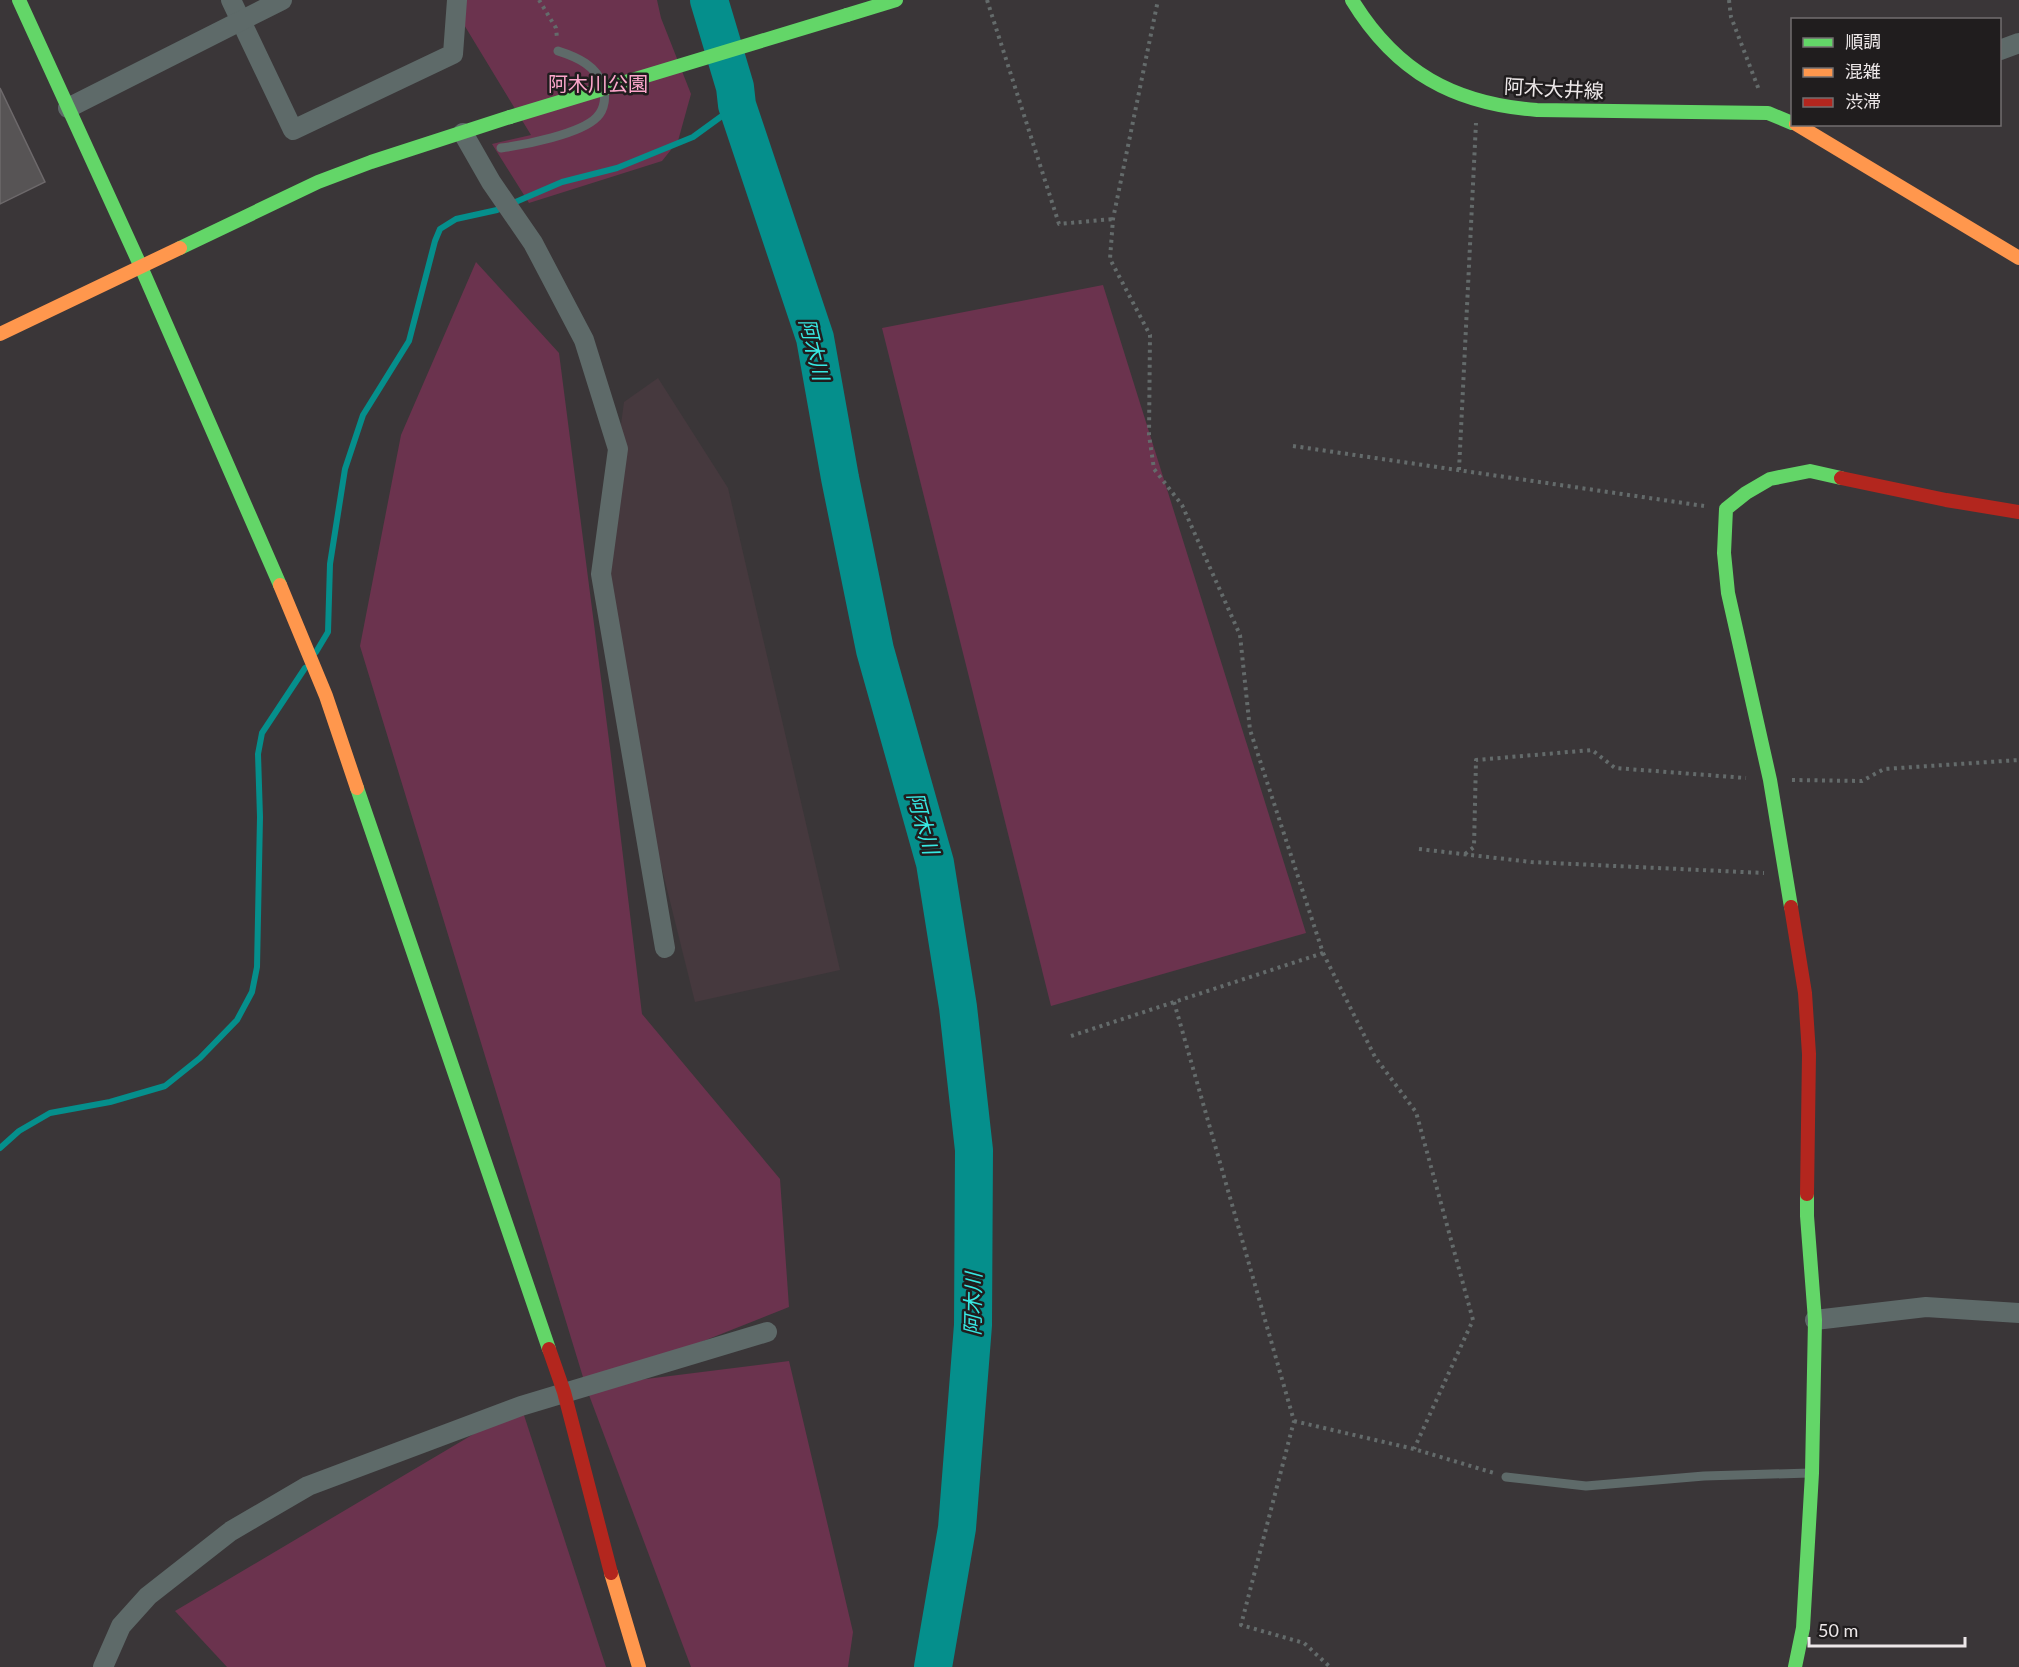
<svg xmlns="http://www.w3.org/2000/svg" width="2019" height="1667" viewBox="0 0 2019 1667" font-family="Lato,'Noto Sans JP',sans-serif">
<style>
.built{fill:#46393e}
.green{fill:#6b334e}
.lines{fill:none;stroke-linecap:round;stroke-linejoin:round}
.stream{stroke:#058f8c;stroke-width:6}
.river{stroke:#058f8c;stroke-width:38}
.building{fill:#575455;stroke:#6d696b;stroke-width:1.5}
.path{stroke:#646b6b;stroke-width:4;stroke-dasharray:3 4.5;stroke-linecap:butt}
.lane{stroke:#5e6a69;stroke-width:9}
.street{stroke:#5e6a69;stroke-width:20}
.fast{stroke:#63d668;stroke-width:14}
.slow{stroke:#ff974d;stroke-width:14}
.jam{stroke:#b3261e;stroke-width:14}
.fast-bridge{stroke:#63d668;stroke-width:14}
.labels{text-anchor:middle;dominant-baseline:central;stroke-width:5;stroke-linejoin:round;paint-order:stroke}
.park-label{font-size:20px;fill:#fca7cb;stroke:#201d1e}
.street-label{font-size:20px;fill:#ede8e9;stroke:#201d1e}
.water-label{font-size:21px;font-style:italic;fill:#37e8e2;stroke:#201d1e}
</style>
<rect width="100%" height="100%" fill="#3a3638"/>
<polygon class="built" points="658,378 728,488 840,970 695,1002 628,732 601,574 624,402"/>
<g class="green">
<polygon points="449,0 657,0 661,18 691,94 678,141 662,161 529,203 492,144 531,135"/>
<polygon points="476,262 559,353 610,748 642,1014 780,1179 789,1307 590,1386 789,1361 853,1632 848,1667 691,1667 586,1387 360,646 401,435"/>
<polygon points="1103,285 1306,933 1051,1006 882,328"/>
<polygon points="521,1406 606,1667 227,1667 175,1611"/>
</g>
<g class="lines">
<g class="stream">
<polyline points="316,652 328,632 330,564 345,469 363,415 409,341 435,241 440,229 456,219 497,210 562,182 617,168 693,137 737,105"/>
<polyline points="0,1148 19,1131 50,1113 110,1102 165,1086 200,1058 237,1020 252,992 257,967 260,817 258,754 262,733 305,668"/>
</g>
<polyline class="river" points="709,0 735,87 737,105 815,338 840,478 875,650 935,863 958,1007 974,1150 973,1325 957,1528 933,1667"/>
</g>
<polygon class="building" points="0,88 45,182 0,204"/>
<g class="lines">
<g class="path">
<polyline points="539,0 556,28 557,38"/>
<polyline points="987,0 1059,224 1113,219"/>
<polyline points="1729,0 1731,17 1759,90"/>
<polyline points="1293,446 1704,506"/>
<polyline points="1459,470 1476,123"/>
<polyline points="1792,780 1862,781 1884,769 2019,760"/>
<polyline points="1419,849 1531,862 1764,873"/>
<polyline points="1465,854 1474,847 1476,760 1592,750 1615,768 1746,778"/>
<polyline points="1323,953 1375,1057 1416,1112 1473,1320 1414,1449"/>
<polyline points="1174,1002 1294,1421 1241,1625 1304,1643 1330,1667"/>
<polyline points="1071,1036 1323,953 1250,730 1240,635 1182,505 1154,469 1149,435 1150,335 1110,259 1113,219 1158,0"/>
<polyline points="1294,1421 1414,1449 1494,1473"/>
</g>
<g class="lane">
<path d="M501,148c23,-3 80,-14 96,-31 8,-8 9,-21 6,-31 -6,-20 -26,-29 -45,-35"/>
<polyline points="1506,1477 1586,1486 1704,1476 1810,1473"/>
</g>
<g class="street">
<polyline points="231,0 293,130 453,54 457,0"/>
<polyline points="2000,50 2019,43"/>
<polyline points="68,108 282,0"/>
<polyline points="463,133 491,182 533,243 584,340 618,449 601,574 665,948"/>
<polyline points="1815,1320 1926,1307 2019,1313"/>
<polyline points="103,1667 121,1626 148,1596 231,1531 308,1486 521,1406 767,1332"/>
</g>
<g class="fast">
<polyline points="19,0 141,267 280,585"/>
<path d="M1352,0c44,72 102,104 185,110l231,3 24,10"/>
<polyline points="847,15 896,0"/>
<polyline points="180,248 318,182 371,162 510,117"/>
<polyline points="357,788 549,1349"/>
<polyline points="1791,907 1770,780 1728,593 1724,553 1726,509 1746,493 1770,479 1810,471 1841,478"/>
<polyline points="1795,1667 1803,1628 1812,1473 1815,1320 1807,1216 1807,1194"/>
</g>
<g class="slow">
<polyline points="1796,124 2019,258"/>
<polyline points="0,334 180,248"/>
<polyline points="280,585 326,696 357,788"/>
<polyline points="611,1573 639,1667"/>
</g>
<g class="jam">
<polyline points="1841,478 1946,500 2019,512"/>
<polyline points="1791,907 1805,993 1809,1054 1807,1194"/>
<polyline points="549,1349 564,1392 611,1573"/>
</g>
<polyline class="fast-bridge" points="510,117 847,15"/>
</g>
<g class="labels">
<g class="park-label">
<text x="598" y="83">阿木川公園</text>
</g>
<g class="street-label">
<text transform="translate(1554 88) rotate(3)">阿木大井線</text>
</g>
<g class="water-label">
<text transform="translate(815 349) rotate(76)">阿木川</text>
<text transform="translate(924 823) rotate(74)">阿木川</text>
<text transform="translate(972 1304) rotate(-89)">阿木川</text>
</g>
</g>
<rect x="1791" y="18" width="210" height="108" fill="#201d1e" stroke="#726e6f" stroke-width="1.5"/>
<rect x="1803" y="38" width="30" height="9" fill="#63d668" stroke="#726e6f" stroke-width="1.5"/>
<text x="1845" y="48" font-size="18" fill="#ede8e9">順調</text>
<rect x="1803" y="68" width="30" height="9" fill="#ff974d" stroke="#726e6f" stroke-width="1.5"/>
<text x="1845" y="78" font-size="18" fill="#ede8e9">混雑</text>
<rect x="1803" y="98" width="30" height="9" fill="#b3261e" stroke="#726e6f" stroke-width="1.5"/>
<text x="1845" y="108" font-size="18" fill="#ede8e9">渋滞</text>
<path d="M1809 1637v9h156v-9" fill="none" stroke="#ede8e9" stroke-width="3"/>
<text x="1818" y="1637" font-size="18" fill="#ede8e9" stroke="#201d1e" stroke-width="4.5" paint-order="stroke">50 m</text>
</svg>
